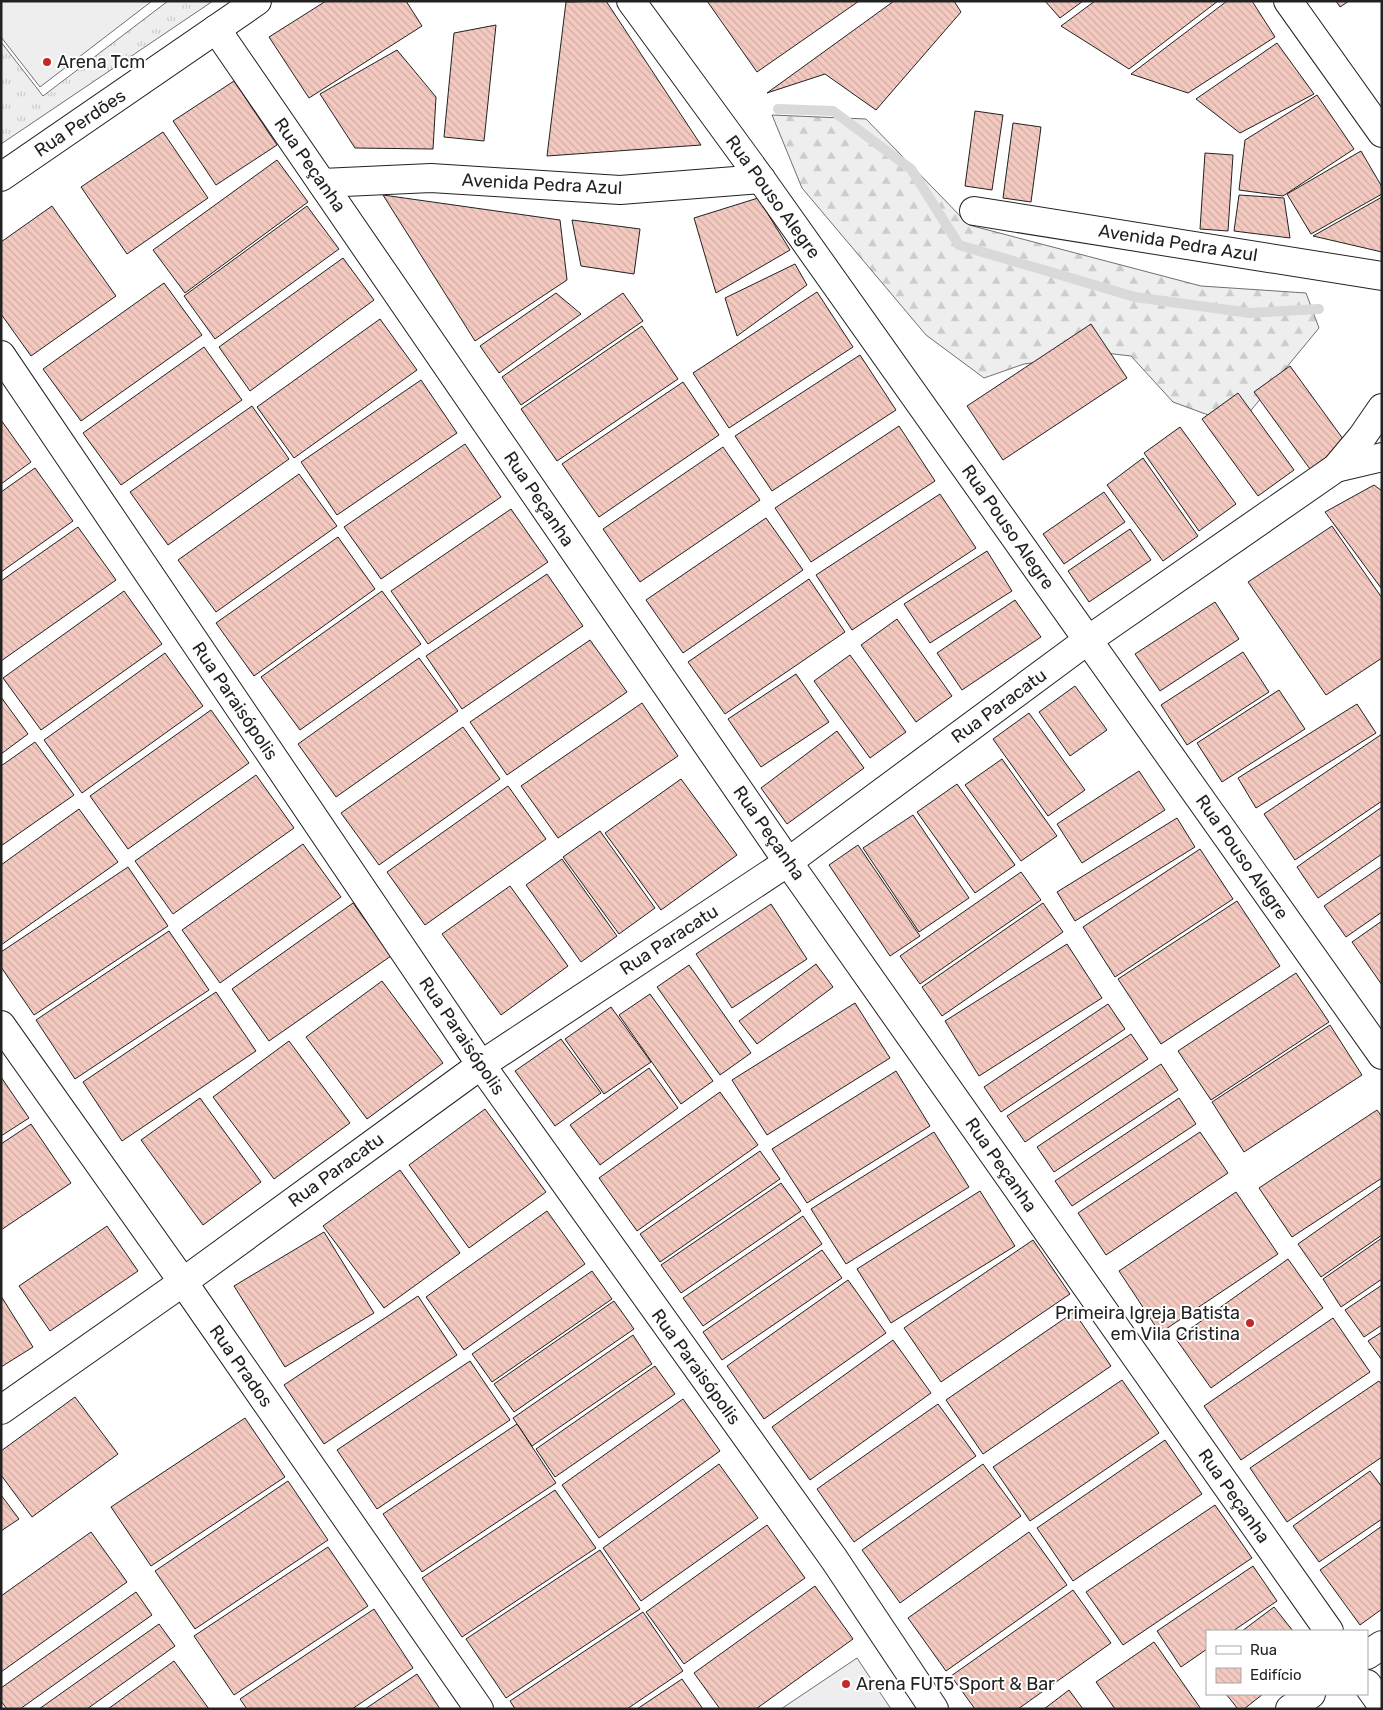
<svg xmlns="http://www.w3.org/2000/svg" width="1383" height="1710" viewBox="0 0 1383 1710" font-family="Rubik,sans-serif">
<style>
.grass{fill:url(#grass-tufts);stroke:#6f6f6f}
.forest{fill:url(#forest-firs);stroke:#6f6f6f}
.pitch{fill:#eee;stroke:#6f6f6f}
.lines{fill:none;stroke-linecap:round;stroke-linejoin:round}
.stream{stroke:#d9d9d9;stroke-width:10}
.building{fill:url(#building-back-hatch);stroke:#222}
.minor-casing{stroke:#222;stroke-width:30}
.minor{stroke:#fff;stroke-width:28}
.poi-dot{fill:#c62828;stroke:#fff;stroke-width:2}
.labels{text-anchor:middle;dominant-baseline:central;stroke-width:4;stroke-linejoin:round;paint-order:stroke}
.poi-label{font-size:18px;fill:#222;stroke:#fff;text-anchor:start}
.street-label{font-size:18px;fill:#222;stroke:#fff}
</style>
<defs>
<pattern id="grass-tufts" width="24" height="20" patternUnits="userSpaceOnUse" patternTransform="scale(1.25)"><rect width="24" height="20" fill="#eee"/><path d="M3 7l-1-3M5 7V3M7 7l1-3M15 17l-1-3M17 17v-4M19 17l1-3" fill="none" stroke="#ccc"/></pattern>
<pattern id="forest-firs" width="22" height="20" patternUnits="userSpaceOnUse" patternTransform="scale(1.25)"><rect width="22" height="20" fill="#eee"/><path d="M5 1l3.5 6h-7zM16 11l3.5 6h-7z" fill="#ccc"/></pattern>
<pattern id="building-back-hatch" width="6" height="6" patternUnits="userSpaceOnUse" patternTransform="scale(1.25)"><rect width="6" height="6" fill="#f3c9c0"/><path d="M-1 5l2 2M0 0l6 6M5-1l2 2" fill="none" stroke="#d0aca5"/></pattern>
</defs>
<rect width="100%" height="100%" fill="#fff"/>
<polygon class="grass" points="168,1 213,1 1,144 1,42 43,96"/>
<polygon class="forest" points="772,115 866,119 969,225 1201,286 1306,293 1319,328 1238,426 1173,402 1131,356 1105,353 1024,364 984,378 926,335 802,188"/>
<g class="pitch">
<polygon points="1,1 152,1 40,87 1,37"/>
<polygon points="857,1658 891,1709 781,1709"/>
</g>
<g class="lines">
<polyline class="stream" points="778,109 833,111 911,169 959,245 1135,297 1250,313 1319,309"/>
</g>
<g class="building">
<polygon points="326,1 406,1 422,26 309,98 269,37"/>
<polygon points="606,1 701,145 547,156 566,2"/>
<polygon points="707,1 859,1 757,72"/>
<polygon points="894,1 954,1 961,12 876,110 825,74 767,93"/>
<polygon points="1045,1 1083,1 1060,18"/>
<polygon points="1095,1 1218,1 1129,69 1061,26"/>
<polygon points="1227,1 1252,1 1275,37 1188,93 1131,74"/>
<polygon points="1336,1 1349,1 1340,7"/>
<polygon points="496,25 484,141 444,137 454,33"/>
<polygon points="1277,43 1314,94 1240,133 1196,99"/>
<polygon points="397,50 436,97 433,149 355,148 320,94"/>
<polygon points="234,81 277,145 216,185 173,121"/>
<polygon points="1317,95 1354,149 1283,196 1239,190 1245,140"/>
<polygon points="975,111 1003,115 992,190 965,186"/>
<polygon points="1013,123 1041,127 1031,202 1003,198"/>
<polygon points="163,132 208,198 127,254 81,187"/>
<polygon points="1361,151 1382,187 1382,194 1311,234 1287,194"/>
<polygon points="1205,153 1233,155 1228,231 1200,229"/>
<polygon points="277,160 308,202 185,293 153,250"/>
<polygon points="383,195 560,220 567,280 475,341"/>
<polygon points="1239,195 1284,198 1290,238 1234,231"/>
<polygon points="1382,197 1382,252 1313,236"/>
<polygon points="758,198 790,250 716,293 694,218"/>
<polygon points="52,206 116,296 31,356 1,314 1,242"/>
<polygon points="307,206 339,249 215,339 184,296"/>
<polygon points="572,220 640,229 634,274 581,266"/>
<polygon points="343,258 374,300 250,391 219,347"/>
<polygon points="795,264 807,285 737,336 725,298"/>
<polygon points="164,283 202,335 81,421 43,369"/>
<polygon points="817,292 853,347 729,428 693,373"/>
<polygon points="556,293 581,314 499,373 480,346"/>
<polygon points="623,293 643,321 521,405 502,377"/>
<polygon points="380,319 417,370 294,458 257,407"/>
<polygon points="1091,324 1127,378 1003,460 967,406"/>
<polygon points="642,326 678,379 557,461 521,409"/>
<polygon points="204,347 242,400 121,485 83,433"/>
<polygon points="860,355 896,410 772,491 735,436"/>
<polygon points="1290,366 1346,443 1310,469 1254,392"/>
<polygon points="421,380 457,433 337,515 301,462"/>
<polygon points="683,382 719,435 599,517 562,464"/>
<polygon points="1238,393 1294,470 1258,496 1202,419"/>
<polygon points="252,406 289,459 168,545 130,492"/>
<polygon points="1,420 31,462 1,484"/>
<polygon points="899,426 935,481 811,562 775,508"/>
<polygon points="1180,427 1236,504 1199,531 1144,453"/>
<polygon points="465,444 501,497 381,579 344,527"/>
<polygon points="723,447 760,500 640,582 603,529"/>
<polygon points="1143,458 1198,536 1163,561 1107,485"/>
<polygon points="35,468 73,521 1,572 1,492"/>
<polygon points="299,474 337,526 216,612 178,560"/>
<polygon points="1374,485 1382,491 1381,588 1325,512"/>
<polygon points="1104,492 1125,522 1064,564 1043,534"/>
<polygon points="940,494 976,548 852,630 816,575"/>
<polygon points="511,509 548,562 428,644 391,591"/>
<polygon points="766,518 803,570 683,653 646,600"/>
<polygon points="1332,526 1382,598 1382,658 1326,695 1248,582"/>
<polygon points="78,527 116,580 1,661 1,581"/>
<polygon points="1130,529 1151,560 1089,602 1068,571"/>
<polygon points="338,537 375,589 254,676 216,623"/>
<polygon points="987,551 1012,591 930,643 904,604"/>
<polygon points="547,574 583,626 462,709 426,656"/>
<polygon points="809,579 845,632 725,714 688,662"/>
<polygon points="124,591 162,644 41,730 3,678"/>
<polygon points="382,591 421,644 300,730 261,677"/>
<polygon points="1015,600 1041,637 962,690 937,653"/>
<polygon points="1215,602 1239,639 1160,691 1135,654"/>
<polygon points="897,619 952,696 916,722 861,645"/>
<polygon points="590,640 627,692 507,775 470,722"/>
<polygon points="1243,652 1269,692 1187,745 1161,705"/>
<polygon points="165,653 203,706 82,793 44,740"/>
<polygon points="850,655 906,732 870,758 814,681"/>
<polygon points="419,658 458,711 336,797 298,744"/>
<polygon points="796,674 829,722 761,767 728,719"/>
<polygon points="1075,686 1107,730 1070,756 1039,712"/>
<polygon points="1279,690 1305,729 1222,782 1197,743"/>
<polygon points="1,697 28,734 1,754"/>
<polygon points="642,703 678,756 558,838 521,786"/>
<polygon points="1357,704 1376,733 1256,808 1238,778"/>
<polygon points="211,710 249,763 128,849 90,796"/>
<polygon points="1029,713 1085,790 1048,816 993,739"/>
<polygon points="463,727 500,779 379,865 341,813"/>
<polygon points="837,731 864,768 787,824 761,788"/>
<polygon points="1382,734 1382,801 1295,860 1264,814"/>
<polygon points="35,742 74,795 1,846 1,766"/>
<polygon points="1002,759 1057,836 1021,861 965,785"/>
<polygon points="1139,771 1165,810 1082,863 1057,824"/>
<polygon points="256,775 294,828 173,914 135,861"/>
<polygon points="681,779 737,855 661,910 605,833"/>
<polygon points="957,784 1015,865 975,893 917,812"/>
<polygon points="508,786 546,839 425,925 387,872"/>
<polygon points="1382,807 1382,854 1318,898 1297,867"/>
<polygon points="79,809 118,862 1,945 1,865"/>
<polygon points="913,815 969,898 919,932 863,848"/>
<polygon points="1177,818 1195,847 1075,921 1057,892"/>
<polygon points="600,831 655,908 619,934 563,857"/>
<polygon points="303,844 341,897 220,983 182,930"/>
<polygon points="858,845 920,936 890,956 829,865"/>
<polygon points="1200,849 1233,899 1115,977 1083,927"/>
<polygon points="562,859 617,936 581,962 526,885"/>
<polygon points="1382,866 1382,912 1346,937 1324,906"/>
<polygon points="128,867 168,926 34,1015 1,967 1,952"/>
<polygon points="1021,872 1041,900 920,984 900,956"/>
<polygon points="510,886 568,966 501,1015 442,934"/>
<polygon points="1237,901 1280,966 1161,1044 1118,979"/>
<polygon points="353,903 391,956 269,1041 232,989"/>
<polygon points="1043,903 1063,932 942,1016 922,987"/>
<polygon points="771,904 807,959 732,1008 696,954"/>
<polygon points="1382,921 1382,985 1352,942"/>
<polygon points="169,931 209,990 75,1079 36,1020"/>
<polygon points="1067,944 1102,998 979,1076 945,1021"/>
<polygon points="816,964 833,987 757,1044 739,1021"/>
<polygon points="689,965 751,1053 720,1075 657,987"/>
<polygon points="1296,973 1329,1022 1211,1100 1178,1051"/>
<polygon points="382,981 443,1063 367,1119 306,1037"/>
<polygon points="216,992 256,1051 122,1141 83,1082"/>
<polygon points="650,994 713,1081 681,1104 619,1015"/>
<polygon points="855,1003 890,1058 767,1135 732,1080"/>
<polygon points="1108,1004 1125,1029 1001,1112 984,1087"/>
<polygon points="611,1007 651,1062 604,1094 565,1039"/>
<polygon points="1330,1025 1362,1075 1244,1152 1212,1102"/>
<polygon points="1131,1034 1148,1059 1025,1142 1007,1116"/>
<polygon points="561,1039 601,1093 555,1126 515,1071"/>
<polygon points="289,1041 350,1123 274,1179 213,1097"/>
<polygon points="1161,1064 1178,1090 1054,1172 1037,1147"/>
<polygon points="649,1068 678,1108 600,1165 570,1125"/>
<polygon points="896,1071 930,1126 807,1203 772,1149"/>
<polygon points="1,1077 29,1118 1,1136"/>
<polygon points="720,1092 758,1145 637,1231 599,1178"/>
<polygon points="200,1098 261,1182 203,1225 141,1140"/>
<polygon points="1179,1098 1196,1124 1072,1206 1055,1181"/>
<polygon points="485,1109 546,1192 469,1248 409,1165"/>
<polygon points="1377,1110 1382,1117 1382,1178 1292,1237 1259,1188"/>
<polygon points="31,1124 71,1183 1,1230 1,1144"/>
<polygon points="934,1132 969,1187 846,1264 811,1209"/>
<polygon points="1200,1132 1228,1173 1106,1255 1078,1213"/>
<polygon points="760,1151 780,1179 660,1262 640,1234"/>
<polygon points="400,1170 460,1253 384,1308 323,1226"/>
<polygon points="781,1183 801,1211 681,1293 661,1265"/>
<polygon points="1382,1185 1382,1235 1321,1277 1298,1244"/>
<polygon points="980,1191 1015,1246 891,1323 857,1269"/>
<polygon points="1236,1192 1278,1254 1160,1333 1119,1271"/>
<polygon points="547,1211 585,1264 464,1350 426,1297"/>
<polygon points="803,1216 822,1244 703,1326 683,1298"/>
<polygon points="107,1226 138,1271 50,1331 19,1286"/>
<polygon points="324,1232 374,1313 285,1367 234,1286"/>
<polygon points="1382,1238 1382,1279 1341,1307 1323,1279"/>
<polygon points="1033,1240 1070,1294 941,1382 904,1328"/>
<polygon points="822,1250 842,1278 722,1360 703,1332"/>
<polygon points="1288,1259 1323,1308 1211,1388 1176,1339"/>
<polygon points="592,1271 612,1299 492,1382 472,1354"/>
<polygon points="848,1280 886,1333 764,1419 727,1366"/>
<polygon points="1382,1285 1382,1325 1364,1337 1345,1310"/>
<polygon points="1,1296 33,1347 1,1367"/>
<polygon points="418,1296 457,1355 324,1444 284,1385"/>
<polygon points="614,1301 634,1329 514,1412 494,1384"/>
<polygon points="1074,1312 1111,1366 983,1454 946,1400"/>
<polygon points="1333,1318 1370,1372 1241,1460 1204,1406"/>
<polygon points="1382,1332 1382,1360 1368,1341"/>
<polygon points="633,1335 652,1364 532,1446 513,1418"/>
<polygon points="893,1340 931,1393 810,1480 772,1427"/>
<polygon points="470,1361 510,1420 377,1509 337,1450"/>
<polygon points="655,1366 675,1394 555,1477 536,1449"/>
<polygon points="1122,1380 1159,1433 1030,1521 993,1467"/>
<polygon points="1379,1381 1382,1385 1382,1457 1287,1522 1250,1468"/>
<polygon points="75,1397 118,1454 32,1517 1,1475 1,1451"/>
<polygon points="683,1399 720,1451 599,1538 562,1485"/>
<polygon points="938,1404 976,1456 854,1542 817,1489"/>
<polygon points="245,1418 285,1477 151,1566 111,1507"/>
<polygon points="517,1424 556,1483 422,1572 383,1514"/>
<polygon points="1165,1440 1202,1494 1073,1581 1037,1528"/>
<polygon points="719,1464 758,1518 641,1601 603,1548"/>
<polygon points="983,1464 1021,1516 900,1603 862,1550"/>
<polygon points="1370,1471 1382,1487 1382,1519 1319,1562 1293,1526"/>
<polygon points="288,1481 328,1540 195,1629 155,1571"/>
<polygon points="555,1490 596,1548 462,1637 422,1578"/>
<polygon points="1,1495 19,1519 1,1531"/>
<polygon points="1215,1505 1252,1558 1123,1645 1086,1592"/>
<polygon points="767,1525 805,1578 684,1664 646,1612"/>
<polygon points="1382,1526 1382,1609 1360,1625 1320,1570"/>
<polygon points="91,1532 127,1582 1,1672 1,1596"/>
<polygon points="1029,1532 1067,1585 946,1671 908,1618"/>
<polygon points="328,1547 368,1606 234,1695 194,1636"/>
<polygon points="600,1550 640,1609 506,1698 466,1639"/>
<polygon points="1253,1566 1277,1601 1233,1631 1207,1631 1207,1649 1181,1667 1157,1631"/>
<polygon points="815,1586 853,1639 756,1709 720,1709 694,1673"/>
<polygon points="1073,1590 1111,1643 1018,1709 975,1709 951,1676"/>
<polygon points="136,1592 152,1615 20,1709 7,1709 1,1701 1,1688"/>
<polygon points="1274,1607 1293,1631 1242,1631"/>
<polygon points="374,1609 413,1668 352,1709 247,1709 240,1699"/>
<polygon points="643,1612 683,1671 627,1709 515,1709 510,1701"/>
<polygon points="159,1624 175,1646 87,1709 39,1709"/>
<polygon points="1154,1642 1201,1709 1115,1709 1096,1682"/>
<polygon points="174,1661 209,1709 108,1709"/>
<polygon points="417,1674 440,1709 365,1709"/>
<polygon points="682,1679 703,1709 637,1709"/>
<polygon points="1069,1690 1083,1709 1044,1709"/>
<polygon points="1226,1694 1263,1694 1244,1709 1238,1709"/>
</g>
<g class="lines">
<g class="minor-casing">
<g id="minor">
<polyline points="631,1 761,179 1382,1055"/>
<polyline points="1288,1 1382,133"/>
<polyline points="216,29 788,862 1329,1631"/>
<polyline points="1,177 257,1"/>
<polyline points="322,183 431,178 620,190 761,179"/>
<polyline points="974,211 1382,276"/>
<polyline points="1,355 481,1065 834,1559 934,1709"/>
<polyline points="1336,468 1382,457"/>
<polyline points="1,1025 183,1282 479,1709"/>
<polyline points="1,1410 183,1282 481,1065 788,862 1088,640 1336,468 1362,437 1382,408"/>
<polyline points="1367,1655 1382,1645"/>
<polyline points="1367,1684 1382,1705"/>
<polyline points="1290,1709 1311,1694"/>
</g>
</g>
<use href="#minor" class="minor"/>
</g>
<g class="poi-dot">
<circle cx="47" cy="62" r="5"/>
<circle cx="1250" cy="1323" r="5"/>
<circle cx="846" cy="1684" r="5"/>
</g>
<g class="labels">
<g class="poi-label">
<text x="57" y="62">Arena Tcm</text>
<text x="1240" y="1313" text-anchor="end">Primeira Igreja Batista<tspan x="1240" dy="21">em Vila Cristina</tspan></text>
<text x="856" y="1684">Arena FUT5 Sport &amp; Bar</text>
</g>
<g class="street-label">
<text transform="translate(80 123) rotate(-34)">Rua Perdões</text>
<text transform="translate(310 165) rotate(55)">Rua Peçanha</text>
<text transform="translate(542 184) rotate(3)">Avenida Pedra Azul</text>
<text transform="translate(773 197) rotate(54)">Rua Pouso Alegre</text>
<text transform="translate(1178 243) rotate(9)">Avenida Pedra Azul</text>
<text transform="translate(539 499) rotate(56)">Rua Peçanha</text>
<text transform="translate(1008 527) rotate(55)">Rua Pouso Alegre</text>
<text transform="translate(235 701) rotate(56)">Rua Paraisópolis</text>
<text transform="translate(999 706) rotate(-36)">Rua Paracatu</text>
<text transform="translate(769 833) rotate(55)">Rua Peçanha</text>
<text transform="translate(1242 857) rotate(55)">Rua Pouso Alegre</text>
<text transform="translate(669 940) rotate(-33)">Rua Paracatu</text>
<text transform="translate(462 1036) rotate(56)">Rua Paraisópolis</text>
<text transform="translate(1001 1165) rotate(55)">Rua Peçanha</text>
<text transform="translate(336 1170) rotate(-36)">Rua Paracatu</text>
<text transform="translate(241 1366) rotate(55)">Rua Prados</text>
<text transform="translate(696 1367) rotate(54)">Rua Paraisópolis</text>
<text transform="translate(1234 1496) rotate(55)">Rua Peçanha</text>
</g>
</g>
<rect width="1383" height="1710" fill="none" stroke="#222222" stroke-width="5"/>
<rect x="1206" y="1630" width="162" height="65" fill="#ffffff" stroke="#a7a7a7"/>
<rect x="1216" y="1646" width="25" height="8" fill="#ffffff" stroke="#a7a7a7"/>
<text x="1250" y="1655" font-size="15" fill="#222222">Rua</text>
<rect x="1216" y="1668" width="25" height="15" fill="url(#building-back-hatch)" stroke="#a7a7a7"/>
<text x="1250" y="1680" font-size="15" fill="#222222">Edifício</text>
</svg>
